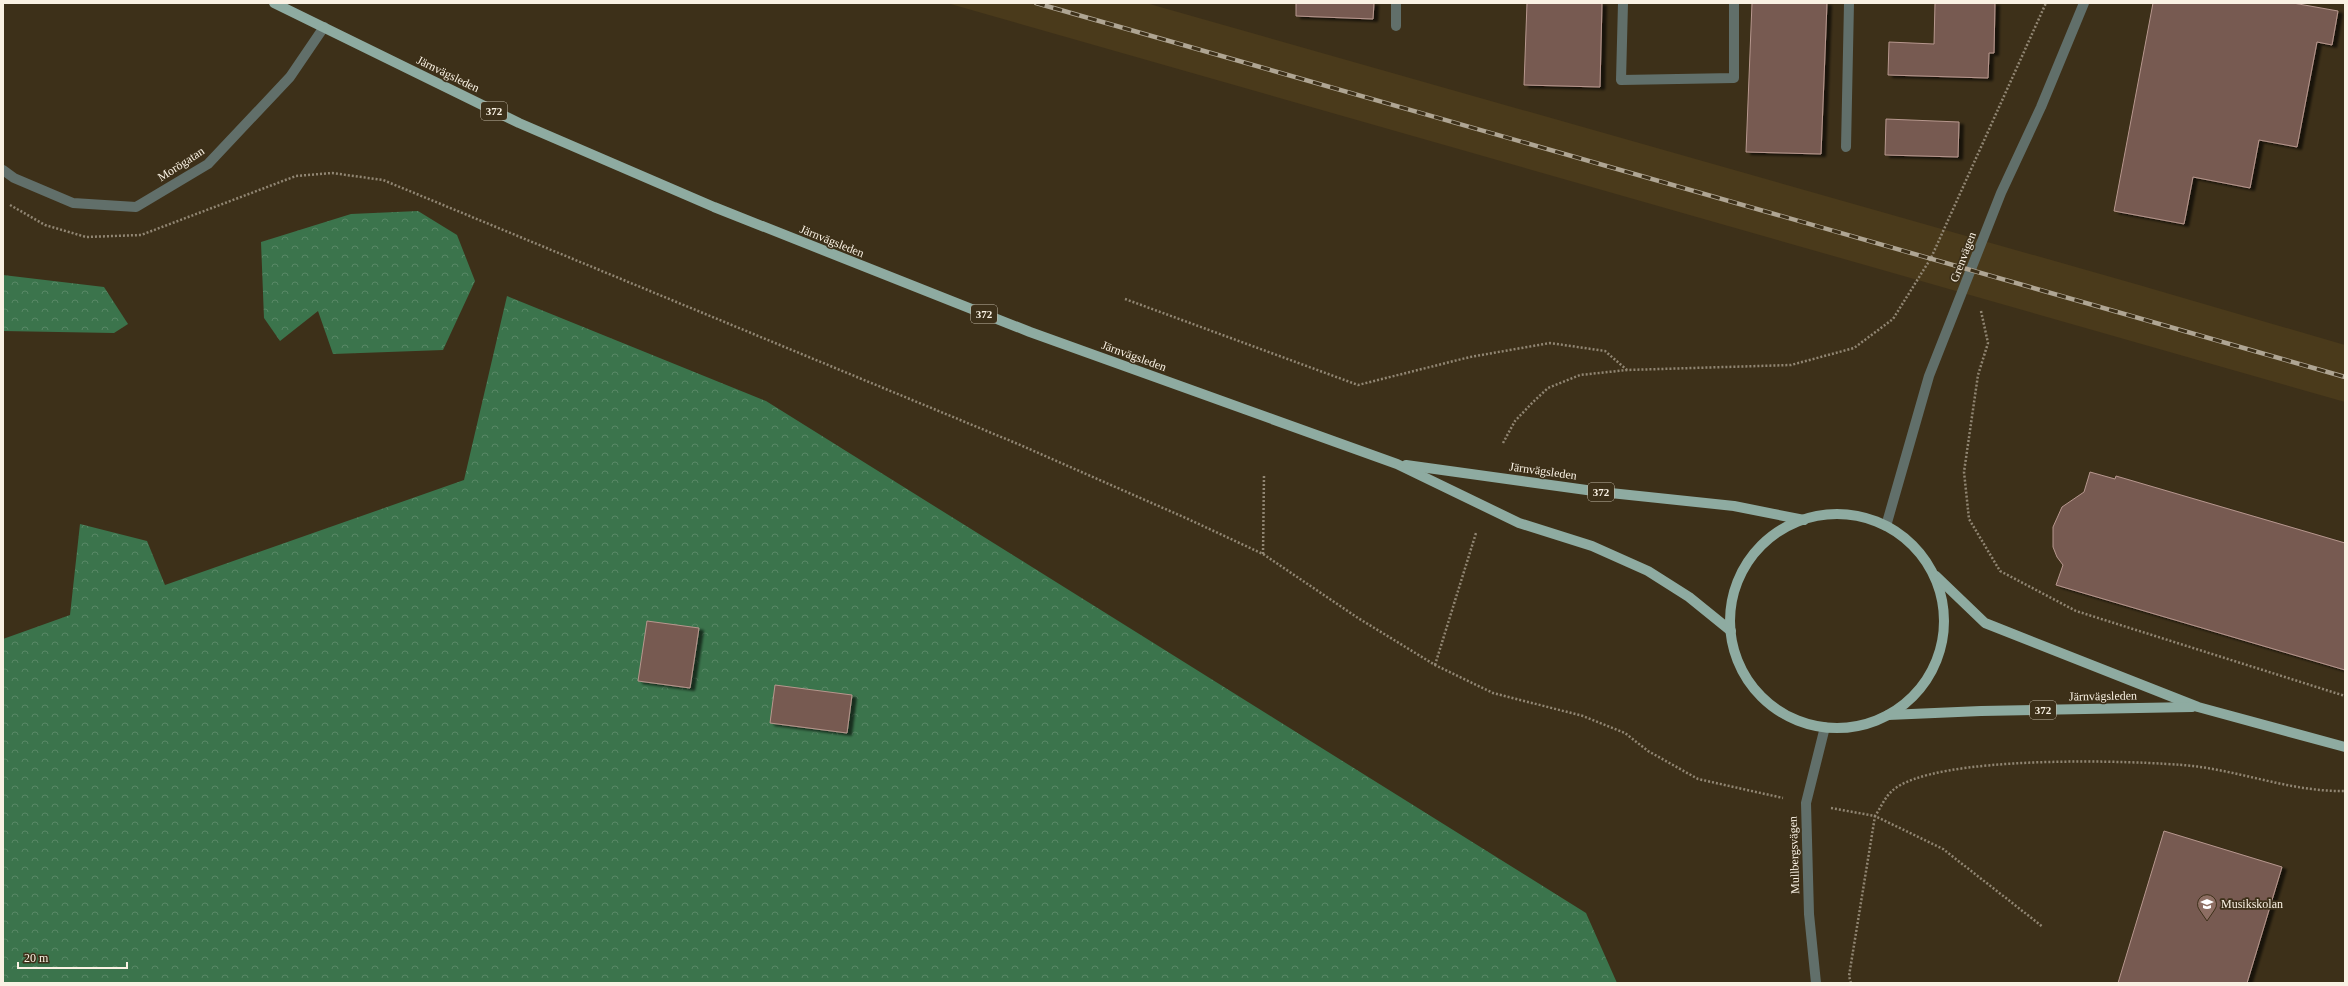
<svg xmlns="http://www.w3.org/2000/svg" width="2348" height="986" viewBox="0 0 2348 986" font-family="'Times New Roman',serif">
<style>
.built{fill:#4a3a1b}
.forest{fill:url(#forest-crowns)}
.building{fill:#775a51;stroke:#b7978e;filter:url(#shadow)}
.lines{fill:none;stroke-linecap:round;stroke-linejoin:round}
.path{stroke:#918673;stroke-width:2.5;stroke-dasharray:2 2;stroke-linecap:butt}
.lane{stroke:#616f6a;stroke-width:10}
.street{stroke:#616f6a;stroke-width:10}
.primary{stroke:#8eaba1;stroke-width:10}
.rail-casing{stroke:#afa593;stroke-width:4.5}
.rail{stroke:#3d3019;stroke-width:3;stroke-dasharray:9;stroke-linecap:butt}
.labels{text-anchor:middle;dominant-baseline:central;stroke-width:3.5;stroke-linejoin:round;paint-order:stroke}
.shield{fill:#3d3019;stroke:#c1b7a6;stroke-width:1}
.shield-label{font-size:11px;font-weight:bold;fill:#f9f1e3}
.street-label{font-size:12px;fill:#f9f1e3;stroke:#3d3019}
.poi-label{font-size:12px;fill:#f9f1e3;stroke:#3d3019;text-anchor:start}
</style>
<defs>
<pattern id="forest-crowns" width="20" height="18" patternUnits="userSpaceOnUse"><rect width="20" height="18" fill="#3b744c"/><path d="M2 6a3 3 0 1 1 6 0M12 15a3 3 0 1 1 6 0" fill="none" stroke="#588866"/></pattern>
<filter id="shadow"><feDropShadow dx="4.5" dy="2.5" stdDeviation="1" flood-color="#0009"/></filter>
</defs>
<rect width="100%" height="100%" fill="#3d3019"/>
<polygon class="built" points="947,3 1146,3 2139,285 2345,345 2345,402"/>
<g class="forest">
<polygon points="418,211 457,235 475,281 443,350 333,354 318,311 280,341 264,318 261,242 351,214"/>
<polygon points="3,275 104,287 128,324 114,333 3,331"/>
<polygon points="507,296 766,401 1586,913 1617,983 3,983 3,639 70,615 80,524 147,541 165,585 464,480"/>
</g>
<g class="building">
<polygon points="1296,3 1374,3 1373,19 1296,16"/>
<polygon points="1527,3 1602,3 1600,87 1524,85"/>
<polygon points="1752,3 1827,3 1821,154 1746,152"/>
<polygon points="1935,3 1995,3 1994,53 1989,53 1988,78 1888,75 1889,42 1934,44"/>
<polygon points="2153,3 2293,3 2338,11 2332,45 2317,42 2297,147 2259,140 2250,188 2193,177 2184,224 2114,211"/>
<polygon points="1886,119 1959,122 1958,157 1885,155"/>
<polygon points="2090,472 2115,479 2116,476 2345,543 2345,670 2056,585 2063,565 2057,557 2053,547 2053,527 2062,507 2084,492"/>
<polygon points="647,621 699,628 690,688 638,681"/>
<polygon points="775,685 852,695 847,733 770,723"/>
<polygon points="2164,831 2282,867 2247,983 2118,983"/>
</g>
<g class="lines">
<g class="path">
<polyline points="10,205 45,225 86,237 141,235 296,176 332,173 383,180 1018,444 1188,519 1263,554 1358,618 1435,665 1493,693 1583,716 1625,733 1648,751 1698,779 1783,798"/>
<polyline points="1125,299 1358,385 1470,357 1550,343 1605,351 1627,370"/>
<polyline points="1981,311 1988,343 1978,375 1964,472 1969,519 2000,571 2076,611 2345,696"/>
<polyline points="1503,443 1515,421 1533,402 1548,388 1580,375 1627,370 1791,365 1854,348 1893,319 1931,258 2046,3"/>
<polyline points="1263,554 1264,475"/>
<polyline points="1435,665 1476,533"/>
<path d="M1831,808l44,8c5,-7 10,-19 17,-25 40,-37 244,-31 301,-25 51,6 100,26 152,25"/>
<polyline points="1851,983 1849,976 1875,816 1943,849 2043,927"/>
</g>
<g class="lane">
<polyline points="1396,3 1396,26"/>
<polyline points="1623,3 1621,80 1734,78 1734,3"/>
<polyline points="1846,147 1849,3"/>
</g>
<g class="street">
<polyline points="3,170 14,178 73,203 136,207 208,164 290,77 324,27"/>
<polyline points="1886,526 1929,376 2001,193 2041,107 2084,3"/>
<polyline points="1816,983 1809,914 1806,803 1825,727"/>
</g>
<g class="primary">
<polyline points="274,3 519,123 714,207 1030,332 1397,464 1519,523 1592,546 1648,571 1689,597 1731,631"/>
<polyline points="1406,465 1601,492 1734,506 1804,520"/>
<circle cx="1837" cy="621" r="107"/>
<polyline points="1936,576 1985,623 2198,707 2345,747"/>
<polyline points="1888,715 1981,711 2192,707"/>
</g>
<g class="rail-casing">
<polyline id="rail" points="1036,3 2345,377"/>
</g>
<use href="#rail" class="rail"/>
</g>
<defs>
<g id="school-pin" transform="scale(1)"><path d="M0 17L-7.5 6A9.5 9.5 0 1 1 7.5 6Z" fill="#8d6e63" stroke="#3d3019"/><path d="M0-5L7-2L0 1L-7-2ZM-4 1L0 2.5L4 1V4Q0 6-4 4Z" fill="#fff"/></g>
</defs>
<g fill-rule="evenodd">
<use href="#school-pin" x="2207" y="904"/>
</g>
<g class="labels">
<g class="shield">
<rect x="481" y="102" width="26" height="18" rx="3"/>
<rect x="971" y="305" width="26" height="18" rx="3"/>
<rect x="1588" y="483" width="26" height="18" rx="3"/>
<rect x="2030" y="701" width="26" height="18" rx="3"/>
</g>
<g class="shield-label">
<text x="494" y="111">372</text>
<text x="984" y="314">372</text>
<text x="1601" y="492">372</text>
<text x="2043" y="710">372</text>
</g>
<g class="street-label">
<text transform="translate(448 74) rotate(26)">Järnvägsleden</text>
<text transform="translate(181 164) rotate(-33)">Morögatan</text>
<text transform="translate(832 241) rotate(22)">Järnvägsleden</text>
<text transform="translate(1963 257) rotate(-69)">Grenvägen</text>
<text transform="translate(1134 356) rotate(20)">Järnvägsleden</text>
<text transform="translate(1543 471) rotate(8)">Järnvägsleden</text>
<text transform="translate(2103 696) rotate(-1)">Järnvägsleden</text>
<text transform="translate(1794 855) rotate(-92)">Mullbergsvägen</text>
</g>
<g class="poi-label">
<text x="2221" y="904">Musikskolan</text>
</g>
</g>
<rect width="2348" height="986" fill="none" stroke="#f9f1e3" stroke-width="8"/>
<path d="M18 962v6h109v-6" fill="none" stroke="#f9f1e3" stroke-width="2"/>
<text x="24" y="962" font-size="12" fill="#f9f1e3" stroke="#3d3019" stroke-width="3" paint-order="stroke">20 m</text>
</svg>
